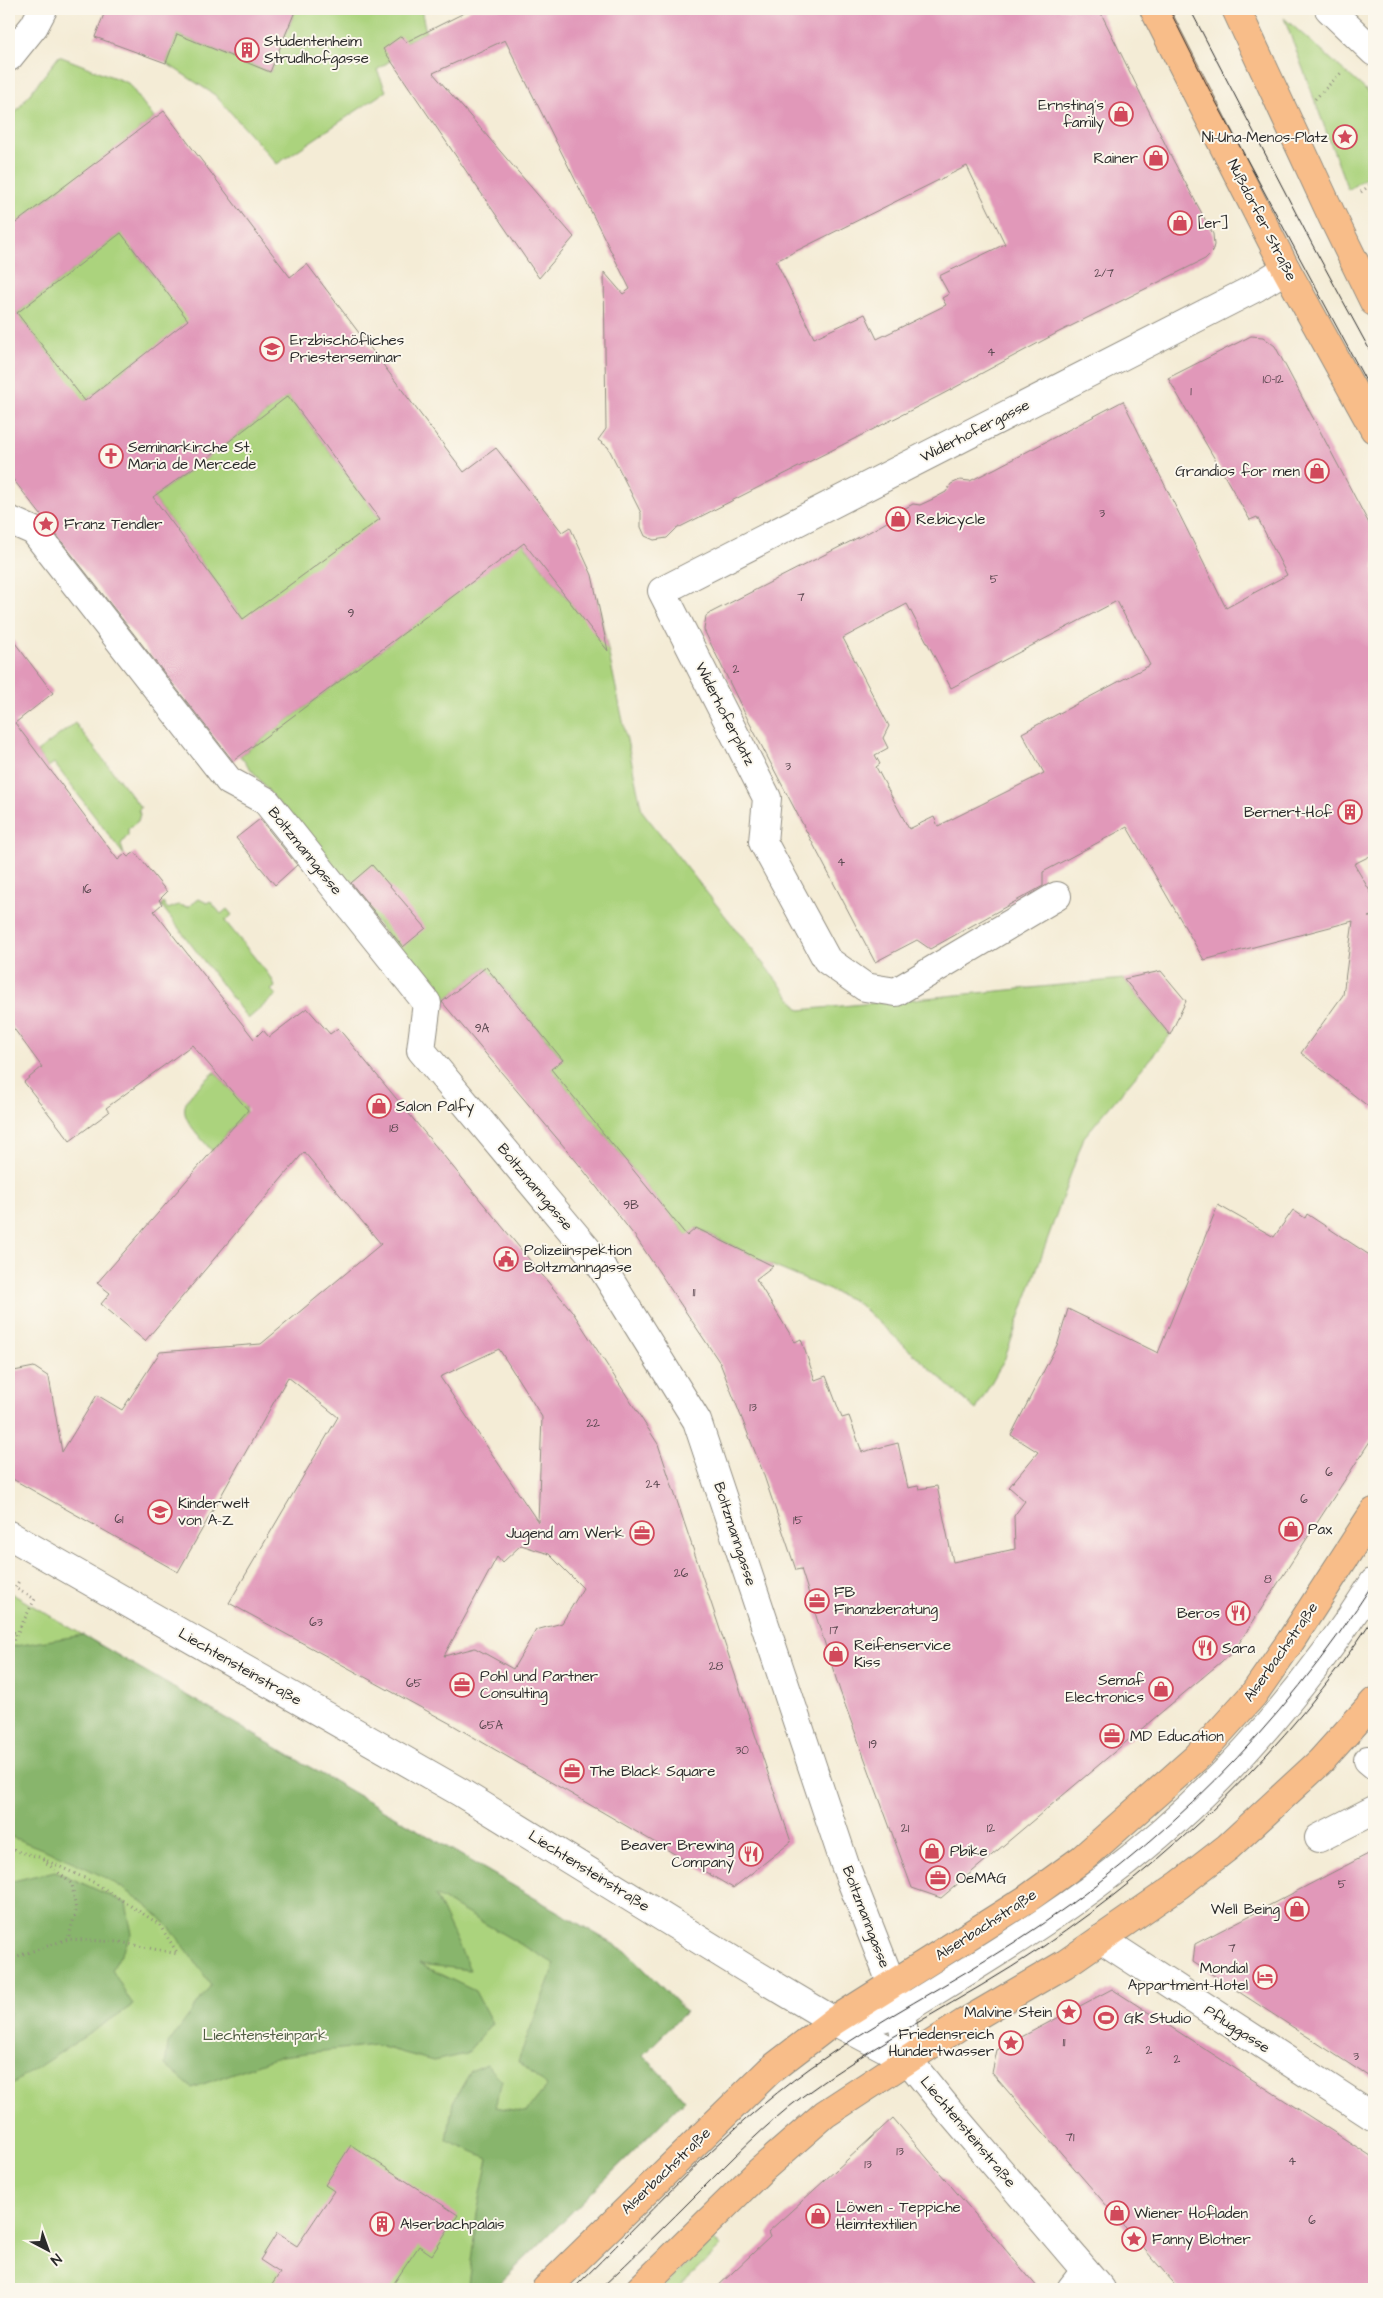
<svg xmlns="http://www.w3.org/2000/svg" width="1383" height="2298" viewBox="0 0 1383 2298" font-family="'Architects Daughter',sans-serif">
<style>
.green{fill:#abd37d;stroke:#6b7f54}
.forest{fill:#88b56c;stroke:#5a704c}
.building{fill:#e198b9;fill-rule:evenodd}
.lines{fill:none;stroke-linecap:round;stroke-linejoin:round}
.minor-casing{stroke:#908c80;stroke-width:30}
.major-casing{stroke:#908c80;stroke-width:30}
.path{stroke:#908c80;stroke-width:3;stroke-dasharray:1 4;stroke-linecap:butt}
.minor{stroke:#fff;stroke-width:28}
.major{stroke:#f8bd89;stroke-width:28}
.tram{stroke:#2b2b2b;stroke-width:1}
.labels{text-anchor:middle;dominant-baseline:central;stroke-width:4;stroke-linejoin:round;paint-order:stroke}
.number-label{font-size:12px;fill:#58464e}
.poi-label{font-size:15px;fill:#2b2b2b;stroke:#fbf7ec;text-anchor:start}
.street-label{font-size:15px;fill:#2b2b2b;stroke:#fbf7ec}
.park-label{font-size:15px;fill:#515d44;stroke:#fbf7ec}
</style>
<rect width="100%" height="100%" fill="#fbf7ec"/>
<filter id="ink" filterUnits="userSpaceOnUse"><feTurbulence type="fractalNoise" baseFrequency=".02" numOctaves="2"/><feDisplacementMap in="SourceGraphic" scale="10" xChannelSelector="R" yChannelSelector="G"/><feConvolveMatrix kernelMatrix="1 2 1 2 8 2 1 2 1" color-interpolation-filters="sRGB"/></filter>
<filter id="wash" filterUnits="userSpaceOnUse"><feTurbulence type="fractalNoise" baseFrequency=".0096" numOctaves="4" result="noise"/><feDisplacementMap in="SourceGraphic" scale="20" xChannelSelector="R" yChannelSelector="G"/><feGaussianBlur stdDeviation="1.12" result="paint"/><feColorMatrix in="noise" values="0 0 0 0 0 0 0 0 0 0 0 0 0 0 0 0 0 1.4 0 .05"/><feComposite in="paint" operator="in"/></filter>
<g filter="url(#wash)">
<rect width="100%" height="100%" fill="#f4ecd6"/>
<g class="green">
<polygon points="296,9 421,9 426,32 405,42 391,60 377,70 386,91 277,164 215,95 166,63 177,34 270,72"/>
<polygon points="1284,18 1374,97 1374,172 1348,190"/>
<polygon points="59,56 128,83 154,118 63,191 61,188 9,229 9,121"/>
<polygon points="152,209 133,249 166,292 233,317 142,356 55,424 61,370 17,313"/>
<polygon points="288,396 388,530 252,631 153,497 214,453"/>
<polygon points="523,543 578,612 597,598 642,811 800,1010 1124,979 1170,1035 1084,1137 1005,1358 976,1410 855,1301 773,1266 697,1228 687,1236 551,1069 563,1059 486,967 442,1002 240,756"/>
<polygon points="75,723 141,808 138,810 140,814 138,821 128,829 128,835 121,844 124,855 54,763 48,767 37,752"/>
<polygon points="199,899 207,903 210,901 221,914 227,909 232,915 225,921 272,979 275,987 271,990 276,995 248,1019 161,905 163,903 168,909 178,905 188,907"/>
<path d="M215,1072l30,34 1,6 -34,39c-35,-40 -39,-43 3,-79z"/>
<polygon points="9,1592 627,1952 686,2012 643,2055 685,2100 494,2289 9,2289"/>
<polygon points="713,2239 721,2247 677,2289 661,2289"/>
</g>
<g class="forest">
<path d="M83,1635l544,317 59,60 -43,43 42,45 -191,189 -26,-4 9,-71 11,-56 -41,-18 6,-38 18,-31 15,-7 16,16 -7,27 31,5 21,-26 -29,-25 37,-97 -120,-69 35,75 -51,-6 56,27 17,32 -26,31 -33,7 -58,-16 -94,11 -89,32 -27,-23 3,-21 43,-59c-14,-20 -27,-41 -43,-59 -41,-46 -103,-68 -159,-90v-189z"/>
<polygon points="55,1871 126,1903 132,1934 112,1970 133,2005 9,2086 9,1882"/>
</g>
<g id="blocks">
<g class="building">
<polygon points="106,9 296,9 270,72 177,34 166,63 95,37"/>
<path d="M472,9h627l73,149 41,76 1,11 -2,7 -7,7 -148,74 -118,63 -263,133 -9,9 -13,2 -9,-4 -4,-9v-14l-33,-66 -10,-7 8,-11 -2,-157 19,22 7,-5 -125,-249 -72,33 141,164 -35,41 -156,-229 18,-13 5,6zM967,166l38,78 -66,32 10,18 -7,4 4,7 -69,34 -12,-25 -51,24 -38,-77z"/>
<path d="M164,111l126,166 17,-13 157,208 32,-24 66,84 8,-5 22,48 16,76 -84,-108 -291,218 -224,-287v-246zM121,233l67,87 -103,81 -68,-88zM288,396l92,123 -137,100 -90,-122 61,-44z"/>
<path d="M1251,336l12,1 12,9 99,187v321l-20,10 20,34v17l-6,2h6v194l-73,-58 42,-58 10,-74 -149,39 -77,-133 -84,45v14l-113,63 -13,-9 -42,22 -127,-242 -44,-90 2,-14 6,-4 159,-81 23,-13 6,-7 13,-7 7,1 13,-6 13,-7 5,-8 9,-4 10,1 26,-13 127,-67 103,207 61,-33 -30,-58 -7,3 -82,-142zM1117,601l33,64 -128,68 22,40 -106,53 -4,-9 -25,12 -33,-62 4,-3 -5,-9 13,-7 -5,-10 6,-12 -46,-88 64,-34 44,84z"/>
<path d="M9,635l44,58 -38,30 103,137 7,-6 3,3 7,-5 32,40 -8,8 3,4 -8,7 100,128 9,-9 6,7 38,-29 23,26 8,-6 234,283 86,133 133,398 -58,46 -282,-164 -222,-121 109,-186 -50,-40 -110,195 -169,-95v-105l25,-5 15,10 13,75 35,-57 25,15 38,-58 101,-8 120,-100 -77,-92 -159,189 -44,-37 9,-11 -13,-10 151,-173 -56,-65 -86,63 3,4 -39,29 -46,-59 18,-15 -33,-45zM499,1349l43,68 -4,105 -98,-145zM521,1545l28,9 34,34 -21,35 -26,7 -23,39 -38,-21 -31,8 53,-99 5,6z"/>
<polygon points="260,819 297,865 275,885 236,838"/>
<polygon points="372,865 426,928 403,947 351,883"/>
<polygon points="486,967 563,1060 551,1069 687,1236 696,1228 773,1266 756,1279 795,1342 801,1339 815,1380 826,1376 842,1418 849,1416 862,1452 898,1443 908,1488 918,1486 919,1489 937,1486 953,1562 1015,1549 1014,1516 1025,1501 1009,1487 1038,1452 1011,1435 1058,1343 1068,1309 1158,1353 1218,1205 1274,1237 1293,1210 1305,1218 1307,1214 1374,1258 1374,1435 1234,1651 941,1898 912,1888 840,1691 801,1569 796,1570 761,1467 720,1363 637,1239 577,1162 442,1002"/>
<polygon points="1161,971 1186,1001 1170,1035 1124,979"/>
<polygon points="1374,1851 1374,2080 1193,1962 1195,1944"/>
<polygon points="1112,1989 1374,2158 1374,2289 1179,2289 1113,2213 992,2073 997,2050"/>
<polygon points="893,2118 1039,2289 715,2289 770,2237 768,2232"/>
<polygon points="351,2145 458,2215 432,2255 419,2246 390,2289 269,2289 280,2273 260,2260 277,2233 297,2246 334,2191 325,2185"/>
</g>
</g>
</g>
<g filter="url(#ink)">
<use href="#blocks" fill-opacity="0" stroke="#908c80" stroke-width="1"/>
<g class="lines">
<g class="minor-casing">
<g id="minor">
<polyline points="1329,9 1374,52"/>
<polyline points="9,57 34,26 43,9"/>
<polyline points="9,520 34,531 229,781 266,801 427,1003 421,1050 601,1266 697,1421 845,1865 892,1985 901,2012 908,2060"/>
<polyline points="1057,896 896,992 865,987 827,960 763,842 767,798 662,591 1255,288 1286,269"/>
<polyline points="9,1535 460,1792 750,1971 834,2021 908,2060 951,2113 1101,2289"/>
<polyline points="1368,1760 1374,1765"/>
<polyline points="1319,1838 1374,1810"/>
<polyline points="1101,1939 1374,2117"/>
<path d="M838,2021c23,2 42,0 63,-9 71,-44 142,-86 208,-137 105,-79 194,-182 265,-293"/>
<polyline points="1071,2289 1085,2271"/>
</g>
</g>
<g class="major-casing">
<g id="major">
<polyline points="1154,9 1286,269 1374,429"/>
<polyline points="1236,9 1333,218 1374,302"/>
<polyline points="546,2289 769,2071 834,2021 1027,1899 1082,1859 1196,1758 1253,1695 1290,1642 1374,1512"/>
<polyline points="640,2289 760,2171 825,2114 964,2023 1065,1964 1179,1885 1228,1847 1320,1762 1374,1702"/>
</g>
</g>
<g class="path">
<polyline points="1315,99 1343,71"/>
<polyline points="1361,192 1374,182"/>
<polyline points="9,1631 16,1633"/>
<polyline points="9,1649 35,1599 15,1588 19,1581"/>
<polyline points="9,1849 39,1857 95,1883 159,1924 178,1954"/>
<polyline points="43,1860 72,1884 76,1911 68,1939"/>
<polyline points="9,1959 68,1939 120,1942 178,1954"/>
</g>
<use href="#minor" class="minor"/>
<use href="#major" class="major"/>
<g class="tram">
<polyline points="1169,9 1209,89 1374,396"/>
<polyline points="1190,9 1312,244 1374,358"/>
<path d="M573,2289c77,-75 149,-158 237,-221 66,-47 140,-84 208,-128 143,-92 264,-214 356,-358"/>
<path d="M600,2289c34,-32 67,-65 100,-98 33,-33 66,-67 103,-95 75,-56 161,-96 238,-148 131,-89 246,-199 333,-331"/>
</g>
</g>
</g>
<defs>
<g id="building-ring" transform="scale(1.25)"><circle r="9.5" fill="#fbf7ec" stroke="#d1495b" stroke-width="1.5"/><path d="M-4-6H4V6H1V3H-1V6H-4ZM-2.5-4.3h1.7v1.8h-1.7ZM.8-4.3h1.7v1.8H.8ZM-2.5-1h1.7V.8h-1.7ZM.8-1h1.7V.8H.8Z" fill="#d1495b"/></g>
<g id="shop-ring" transform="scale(1.25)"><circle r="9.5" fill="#fbf7ec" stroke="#d1495b" stroke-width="1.5"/><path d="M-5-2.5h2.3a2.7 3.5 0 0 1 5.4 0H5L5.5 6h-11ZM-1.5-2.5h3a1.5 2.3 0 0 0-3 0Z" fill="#d1495b"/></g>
<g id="sight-ring" transform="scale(1.25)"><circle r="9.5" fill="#fbf7ec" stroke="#d1495b" stroke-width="1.5"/><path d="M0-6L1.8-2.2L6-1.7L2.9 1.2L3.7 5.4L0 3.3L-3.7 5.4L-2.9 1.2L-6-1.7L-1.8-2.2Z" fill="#d1495b"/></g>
<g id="university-ring" transform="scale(1.25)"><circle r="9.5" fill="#fbf7ec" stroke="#d1495b" stroke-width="1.5"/><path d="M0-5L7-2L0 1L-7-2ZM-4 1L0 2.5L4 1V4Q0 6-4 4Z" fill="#d1495b"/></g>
<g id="church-ring" transform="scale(1.25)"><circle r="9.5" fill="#fbf7ec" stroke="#d1495b" stroke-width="1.5"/><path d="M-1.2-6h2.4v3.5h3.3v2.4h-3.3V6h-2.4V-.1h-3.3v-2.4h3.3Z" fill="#d1495b"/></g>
<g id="civic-ring" transform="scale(1.25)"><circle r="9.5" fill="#fbf7ec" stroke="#d1495b" stroke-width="1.5"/><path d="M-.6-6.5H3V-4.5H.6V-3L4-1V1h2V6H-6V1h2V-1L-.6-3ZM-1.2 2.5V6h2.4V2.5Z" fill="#d1495b"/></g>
<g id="school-ring" transform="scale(1.25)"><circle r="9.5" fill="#fbf7ec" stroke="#d1495b" stroke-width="1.5"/><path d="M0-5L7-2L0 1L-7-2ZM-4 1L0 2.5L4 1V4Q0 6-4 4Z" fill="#d1495b"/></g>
<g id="office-ring" transform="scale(1.25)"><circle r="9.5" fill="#fbf7ec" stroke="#d1495b" stroke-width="1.5"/><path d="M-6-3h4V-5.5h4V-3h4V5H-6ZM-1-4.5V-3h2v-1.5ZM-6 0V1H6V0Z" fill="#d1495b"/></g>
<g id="restaurant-ring" transform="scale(1.25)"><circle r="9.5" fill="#fbf7ec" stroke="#d1495b" stroke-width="1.5"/><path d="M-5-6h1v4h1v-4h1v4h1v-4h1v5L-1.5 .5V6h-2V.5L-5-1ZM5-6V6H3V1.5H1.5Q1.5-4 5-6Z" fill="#d1495b"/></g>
<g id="hotel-ring" transform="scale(1.25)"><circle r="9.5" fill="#fbf7ec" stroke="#d1495b" stroke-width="1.5"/><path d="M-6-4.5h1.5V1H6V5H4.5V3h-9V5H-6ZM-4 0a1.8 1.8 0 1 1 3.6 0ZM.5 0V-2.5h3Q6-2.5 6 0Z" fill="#d1495b"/></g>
<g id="stadium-ring" transform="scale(1.25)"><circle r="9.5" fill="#fbf7ec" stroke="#d1495b" stroke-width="1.5"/><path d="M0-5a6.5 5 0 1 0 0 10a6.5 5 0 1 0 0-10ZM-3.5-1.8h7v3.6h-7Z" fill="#d1495b"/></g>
</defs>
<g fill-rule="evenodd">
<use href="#building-ring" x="247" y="50"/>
<use href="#shop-ring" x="1121" y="114"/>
<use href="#sight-ring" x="1345" y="137"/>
<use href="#shop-ring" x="1156" y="158"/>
<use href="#shop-ring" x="1180" y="223"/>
<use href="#university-ring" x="272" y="349"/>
<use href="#church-ring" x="111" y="456"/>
<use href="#shop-ring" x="1317" y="471"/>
<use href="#shop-ring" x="898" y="519"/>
<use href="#sight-ring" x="46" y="524"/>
<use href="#building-ring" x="1350" y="812"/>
<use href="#shop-ring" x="379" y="1106"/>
<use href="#civic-ring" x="506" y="1259"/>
<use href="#school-ring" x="160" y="1512"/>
<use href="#shop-ring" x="1291" y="1529"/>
<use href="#office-ring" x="642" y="1533"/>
<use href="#office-ring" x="817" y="1601"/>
<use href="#restaurant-ring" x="1238" y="1613"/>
<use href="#restaurant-ring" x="1205" y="1648"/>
<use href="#shop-ring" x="836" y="1654"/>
<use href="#office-ring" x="462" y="1685"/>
<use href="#shop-ring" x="1161" y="1689"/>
<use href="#office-ring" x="1112" y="1736"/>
<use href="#office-ring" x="572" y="1771"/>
<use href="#shop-ring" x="932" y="1851"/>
<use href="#restaurant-ring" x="751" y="1854"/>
<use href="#office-ring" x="938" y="1878"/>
<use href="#shop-ring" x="1297" y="1909"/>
<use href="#hotel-ring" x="1265" y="1977"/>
<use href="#sight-ring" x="1069" y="2012"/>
<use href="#stadium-ring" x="1106" y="2018"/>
<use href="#sight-ring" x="1011" y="2043"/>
<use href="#shop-ring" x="1117" y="2213"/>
<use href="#shop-ring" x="818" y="2216"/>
<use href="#building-ring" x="382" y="2224"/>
<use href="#sight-ring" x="1134" y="2239"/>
</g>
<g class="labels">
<g class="number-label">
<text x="1104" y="273">2/7</text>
<text x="991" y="352">4</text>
<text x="1273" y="379">10-12</text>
<text x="1191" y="391">1</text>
<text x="1102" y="513">3</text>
<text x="994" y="579">5</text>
<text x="801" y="597">7</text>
<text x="351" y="613">9</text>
<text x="736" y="669">2</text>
<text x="788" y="766">3</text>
<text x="841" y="862">4</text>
<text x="87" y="889">16</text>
<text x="482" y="1028">9A</text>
<text x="394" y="1128">18</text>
<text x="631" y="1205">9B</text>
<text x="694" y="1292">11</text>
<text x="753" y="1407">13</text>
<text x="593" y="1423">22</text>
<text x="1329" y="1472">6</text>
<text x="653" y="1484">24</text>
<text x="1304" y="1499">6</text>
<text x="119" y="1519">61</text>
<text x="798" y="1520">15</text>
<text x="681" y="1573">26</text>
<text x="1268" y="1579">8</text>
<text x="316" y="1622">63</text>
<text x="834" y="1630">17</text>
<text x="716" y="1666">28</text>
<text x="414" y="1683">65</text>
<text x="491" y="1725">65A</text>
<text x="873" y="1744">19</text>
<text x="742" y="1750">30</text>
<text x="905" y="1828">21</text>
<text x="991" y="1828">12</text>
<text x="1342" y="1884">5</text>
<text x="1232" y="1948">7</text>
<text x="1064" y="2042">11</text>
<text x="1149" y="2050">2</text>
<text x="1356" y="2056">3</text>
<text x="1177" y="2059">2</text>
<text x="1070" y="2137">71</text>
<text x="900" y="2151">13</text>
<text x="1292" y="2161">4</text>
<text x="868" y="2164">13</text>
<text x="1312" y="2220">6</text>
</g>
<g class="poi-label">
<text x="264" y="41">Studentenheim<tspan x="264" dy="17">Strudlhofgasse</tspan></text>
<text x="1104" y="105" text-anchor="end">Ernsting's<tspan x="1104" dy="17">family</tspan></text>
<text x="1328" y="137" text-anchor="end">Ni-Una-Menos-Platz</text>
<text x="1138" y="158" text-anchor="end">Rainer</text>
<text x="1198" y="223">[er]</text>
<text x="290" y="340">Erzbischöfliches<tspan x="290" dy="17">Priesterseminar</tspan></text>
<text x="128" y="447">Seminarkirche St.<tspan x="128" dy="17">Maria de Mercede</tspan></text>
<text x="1300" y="471" text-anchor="end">Grandios for men</text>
<text x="916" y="519">Re.bicycle</text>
<text x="64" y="524">Franz Tendler</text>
<text x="1332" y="812" text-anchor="end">Bernert-Hof</text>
<text x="396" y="1106">Salon Palfy</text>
<text x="524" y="1250">Polizeiinspektion<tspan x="524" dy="17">Boltzmanngasse</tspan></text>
<text x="178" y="1503">Kinderwelt<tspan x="178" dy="17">von A-Z</tspan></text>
<text x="1308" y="1529">Pax</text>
<text x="624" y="1533" text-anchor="end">Jugend am Werk</text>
<text x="834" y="1592">FB<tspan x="834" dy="17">Finanzberatung</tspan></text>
<text x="1220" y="1613" text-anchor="end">Beros</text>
<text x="854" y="1645">Reifenservice<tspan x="854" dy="17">Kiss</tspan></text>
<text x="1222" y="1648">Sara</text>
<text x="480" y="1676">Pohl und Partner<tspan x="480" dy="17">Consulting</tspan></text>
<text x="1144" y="1680" text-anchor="end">Semaf<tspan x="1144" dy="17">Electronics</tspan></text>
<text x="1130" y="1736">MD Education</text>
<text x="590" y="1771">The Black Square</text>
<text x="734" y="1845" text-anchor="end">Beaver Brewing<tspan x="734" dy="17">Company</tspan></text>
<text x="950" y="1851">Pbike</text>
<text x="956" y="1878">OeMAG</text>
<text x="1280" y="1909" text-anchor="end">Well Being</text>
<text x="1248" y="1968" text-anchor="end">Mondial<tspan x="1248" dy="17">Appartment-Hotel</tspan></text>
<text x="1052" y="2012" text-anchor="end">Malvine Stein</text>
<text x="1124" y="2018">GK Studio</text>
<text x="994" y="2034" text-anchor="end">Friedensreich<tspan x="994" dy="17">Hundertwasser</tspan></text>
<text x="836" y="2207">Löwen - Teppiche<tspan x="836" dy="17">Heimtextilien</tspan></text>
<text x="1134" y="2213">Wiener Hofladen</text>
<text x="400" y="2224">Alserbachpalais</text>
<text x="1152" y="2239">Fanny Blotner</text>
</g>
<g class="street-label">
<text transform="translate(1262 220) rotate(63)">Nußdorfer Straße</text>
<text transform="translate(975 431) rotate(-27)">Widerhofergasse</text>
<text transform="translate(725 714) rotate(63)">Widerhoferplatz</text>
<text transform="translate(305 851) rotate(51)">Boltzmanngasse</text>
<text transform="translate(535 1187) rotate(50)">Boltzmanngasse</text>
<text transform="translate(735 1534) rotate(72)">Boltzmanngasse</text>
<text transform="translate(1281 1652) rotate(-55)">Alserbachstraße</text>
<text transform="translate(240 1667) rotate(30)">Liechtensteinstraße</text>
<text transform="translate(589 1871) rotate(32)">Liechtensteinstraße</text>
<text transform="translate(866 1917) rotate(69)">Boltzmanngasse</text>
<text transform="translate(986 1925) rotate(-33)">Alserbachstraße</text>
<text transform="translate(1237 2029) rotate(33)">Pfluggasse</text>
<text transform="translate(968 2132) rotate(50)">Liechtensteinstraße</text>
<text transform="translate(666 2171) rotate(-44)">Alserbachstraße</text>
</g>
<g class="park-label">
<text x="265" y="2035">Liechtensteinpark</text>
</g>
</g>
<rect width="1383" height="2298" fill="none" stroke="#fbf7ec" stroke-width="30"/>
<g transform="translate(48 2250) rotate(139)" stroke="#fbf7ec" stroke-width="4" paint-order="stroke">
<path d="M0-4L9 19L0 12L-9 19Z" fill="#2b2b2b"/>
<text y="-8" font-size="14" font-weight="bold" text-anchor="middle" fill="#2b2b2b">N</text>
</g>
</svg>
